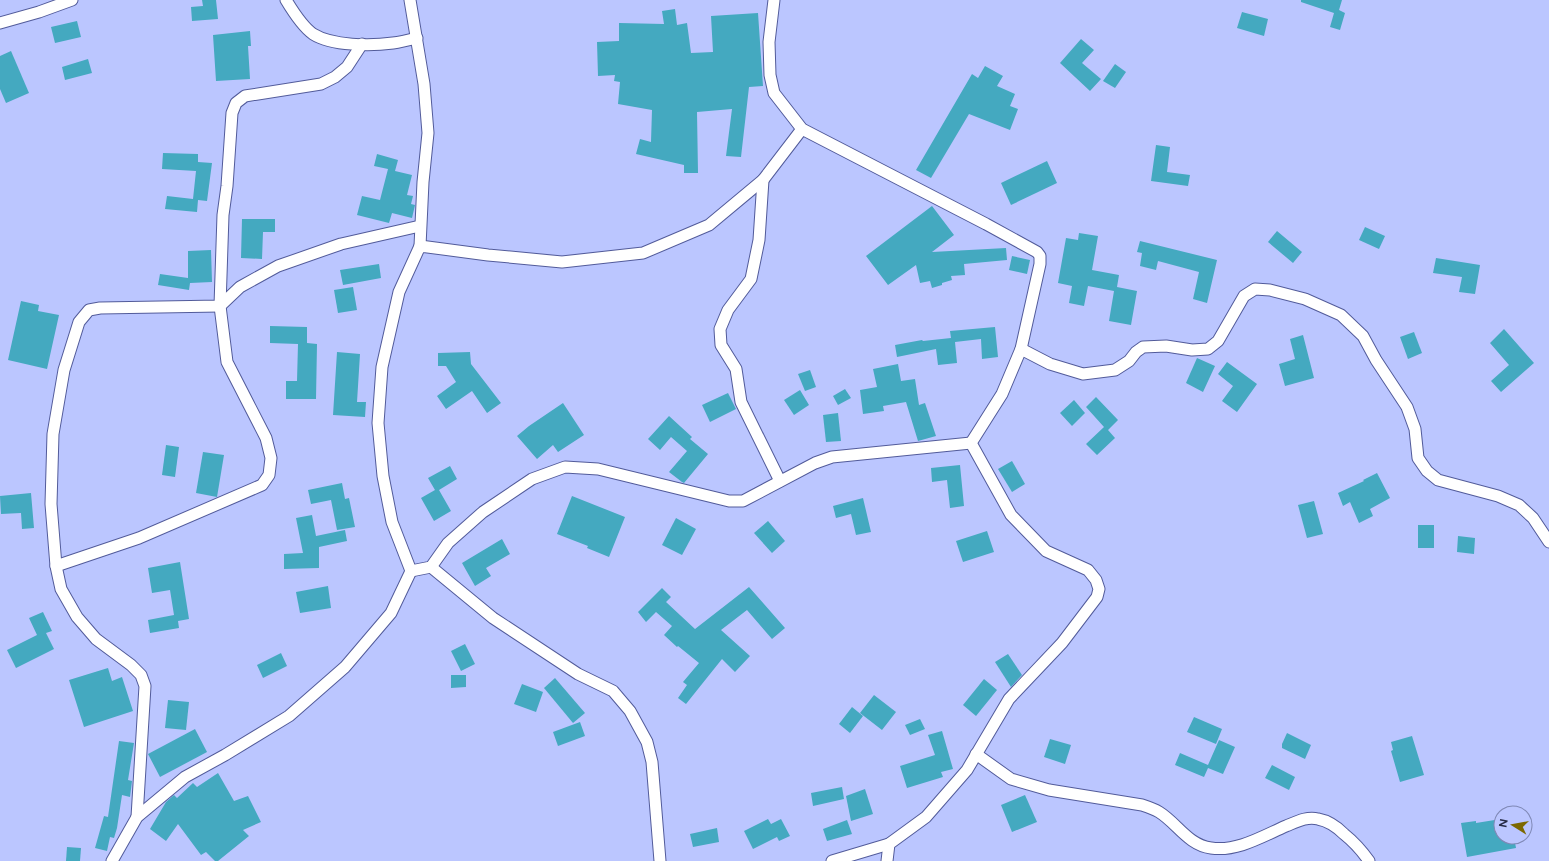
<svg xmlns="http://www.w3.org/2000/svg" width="1549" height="861" viewBox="0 0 1549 861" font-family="Figtree,sans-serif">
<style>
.building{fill:#44a9c0}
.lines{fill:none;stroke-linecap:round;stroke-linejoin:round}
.street-casing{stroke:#525b9a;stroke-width:13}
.street{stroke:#fff;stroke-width:11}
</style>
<rect width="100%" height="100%" fill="#bbc6ff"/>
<g class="building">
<polygon points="202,0 216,0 218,19 192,21 191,7 203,6"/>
<polygon points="1301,0 1342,0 1339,10 1345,13 1340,30 1330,27 1334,13 1301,2"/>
<polygon points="675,9 677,25 687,23 691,53 713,52 711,16 758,13 763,86 749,87 741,157 726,156 732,109 697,112 698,173 684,173 684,165 636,154 640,139 651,142 652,110 618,104 620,82 614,81 615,75 598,76 597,42 619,41 619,23 664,24 662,11"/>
<polygon points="1242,12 1268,19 1264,36 1237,28"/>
<polygon points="77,21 81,37 55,43 51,27"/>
<polygon points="250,31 251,46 248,46 250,79 216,81 213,35"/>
<polygon points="1081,39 1094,50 1082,63 1101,79 1090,91 1060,63"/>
<polygon points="11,51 29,93 6,103 0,89 0,56"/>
<polygon points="88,59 92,73 65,80 62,67"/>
<polygon points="1115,64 1126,72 1115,88 1103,81"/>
<polygon points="985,66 1003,76 997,86 1015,94 1010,106 1018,109 1010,130 969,114 931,178 916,170 972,74 978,78"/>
<polygon points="1156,145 1170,147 1167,172 1190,175 1188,186 1151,181"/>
<polygon points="163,153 198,154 198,162 212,163 207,201 198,200 197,212 165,209 167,196 193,199 196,171 162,169"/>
<polygon points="377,154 398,160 395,171 412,175 407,195 413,196 411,204 415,205 412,218 392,213 389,223 357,215 362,196 380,200 388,169 374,166"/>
<polygon points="1047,161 1057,183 1011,205 1001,183"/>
<polygon points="932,206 954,235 932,252 1006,248 1007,260 964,264 965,275 951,276 952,280 942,283 942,285 932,288 930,281 920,283 916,265 888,285 866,256"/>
<polygon points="242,219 275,219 275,232 263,232 262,259 241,258"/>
<polygon points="1365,227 1385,236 1379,249 1359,240"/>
<polygon points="1277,231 1302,252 1293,263 1268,242"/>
<polygon points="1079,233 1098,236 1092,270 1119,275 1117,287 1137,291 1131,325 1109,321 1114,291 1088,286 1084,306 1069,303 1072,286 1058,283 1066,238 1078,240"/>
<polygon points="1140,241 1217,260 1207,303 1193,299 1199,272 1158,261 1156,270 1140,266 1142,253 1137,252"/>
<polygon points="211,250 212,282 190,283 189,290 158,285 160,274 188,278 188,251"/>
<polygon points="1012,256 1030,260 1027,274 1009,270"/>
<polygon points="1436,258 1480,265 1475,294 1459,292 1462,277 1433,273"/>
<polygon points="379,264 381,278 343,285 340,270"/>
<polygon points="353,287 357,310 338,313 334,290"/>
<polygon points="21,301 39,305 38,311 59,315 47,369 8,360"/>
<polygon points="270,326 307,327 307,343 317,344 316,399 286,399 286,381 297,381 298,344 270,343"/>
<polygon points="995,327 998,357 982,359 981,339 955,342 957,363 938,365 936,349 897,357 895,345 922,340 923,341 951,338 950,331"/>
<polygon points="1504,329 1534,363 1501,392 1491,381 1509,365 1490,343"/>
<polygon points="1414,332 1422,353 1408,359 1400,337"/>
<polygon points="1303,335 1314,378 1285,386 1279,364 1295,359 1290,339"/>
<polygon points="337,352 360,354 357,402 366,402 365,417 333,415"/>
<polygon points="470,352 471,364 501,403 487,413 472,391 446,409 437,396 456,382 446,366 438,366 438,353"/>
<polygon points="1197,358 1215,366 1203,392 1186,383"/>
<polygon points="1227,362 1257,384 1237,412 1222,401 1233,386 1218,374"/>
<polygon points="898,364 901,381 915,379 919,405 925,403 936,436 918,441 906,402 883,406 884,411 863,414 860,390 877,387 873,369"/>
<polygon points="810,370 816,387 805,391 798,374"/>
<polygon points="845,389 851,398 838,405 833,396"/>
<polygon points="800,390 809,405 794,415 784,400"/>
<polygon points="728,393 736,409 710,422 702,405"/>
<polygon points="1096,397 1118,420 1108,430 1115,438 1097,455 1086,444 1104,427 1086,407"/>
<polygon points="1074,400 1085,413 1072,426 1060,413"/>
<polygon points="563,403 584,435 558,452 553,445 537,459 517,436 529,426"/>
<polygon points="838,413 841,441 826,442 823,415"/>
<polygon points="669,416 692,437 690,439 708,454 684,483 682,482 669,472 687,451 671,437 660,450 648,439"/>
<polygon points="166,445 179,447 175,477 162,475"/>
<polygon points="203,452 224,455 217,497 196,493"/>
<polygon points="1012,461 1025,484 1012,492 998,469"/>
<polygon points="960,465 964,506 950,508 947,480 932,482 931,468"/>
<polygon points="450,466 457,479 439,490 451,511 434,521 421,498 435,490 428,478"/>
<polygon points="1377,473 1390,498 1370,509 1373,516 1359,523 1350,502 1343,506 1338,493 1364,481 1363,480"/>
<polygon points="342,483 345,499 349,498 355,527 337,530 331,500 311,504 308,490"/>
<polygon points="31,493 34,528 22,529 21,513 1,514 0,496"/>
<polygon points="572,496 625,517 609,557 587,548 588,546 557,534"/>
<polygon points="863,498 871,532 856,535 851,514 836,518 833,506"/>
<polygon points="1314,501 1323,534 1307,538 1298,505"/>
<polygon points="312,515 316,536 345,530 347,541 319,547 319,568 284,569 284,554 303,553 296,518"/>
<polygon points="676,518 696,529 682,555 662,545"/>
<polygon points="768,521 785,541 772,553 754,533"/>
<rect x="1418" y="525" width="16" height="23"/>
<polygon points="987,531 994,552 963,562 956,541"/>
<polygon points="1458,536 1475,538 1474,554 1457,552"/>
<polygon points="502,539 510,554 486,568 491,576 475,586 462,563"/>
<polygon points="180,562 189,619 178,621 179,628 150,633 148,620 174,615 170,590 152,593 148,568"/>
<polygon points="328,586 331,608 300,613 296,592"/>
<polygon points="749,587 785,628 772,639 747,610 721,630 750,656 735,672 722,659 686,704 678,698 687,685 683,682 699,663 678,646 677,647 664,635 672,626 656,612 646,622 638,612 662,588 671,597 666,602 695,629"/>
<polygon points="43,612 52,631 46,633 54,649 16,668 7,650 37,635 29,618"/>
<polygon points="465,644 475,664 461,671 451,651"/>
<polygon points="281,653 287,666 263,678 257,665"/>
<polygon points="1008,654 1022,675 1011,687 995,662"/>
<polygon points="108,668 112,681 122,677 133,711 84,727 69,680"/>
<polygon points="451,675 466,675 466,687 451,688"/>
<polygon points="555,678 585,713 573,723 544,688"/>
<polygon points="984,679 997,690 976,716 963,705"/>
<polygon points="522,684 543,692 536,712 514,704"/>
<polygon points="874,695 896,712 882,730 860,713"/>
<polygon points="168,700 189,702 186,730 165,728"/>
<polygon points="852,707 863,716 850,733 839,724"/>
<polygon points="1194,717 1222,729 1216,744 1187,732"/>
<polygon points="920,719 925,729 910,735 905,725"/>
<polygon points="580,722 585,736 558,746 553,732"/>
<polygon points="195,729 207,752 160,777 148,754"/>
<polygon points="942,731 953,769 941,772 943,777 907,788 900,766 935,755 928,735"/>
<polygon points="1287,733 1311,745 1305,759 1282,748 1282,744"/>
<polygon points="1412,736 1424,775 1400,782 1391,751 1393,750 1391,742"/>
<polygon points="1050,739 1071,745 1065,764 1044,757"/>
<polygon points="1219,740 1235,747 1223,774 1208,768 1204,777 1175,765 1180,753 1208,765"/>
<polygon points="119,741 134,743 128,780 132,781 130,797 122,795 117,828 114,838 110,837 107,851 95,848 104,816 108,817"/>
<polygon points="1272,765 1295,777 1289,790 1265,778"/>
<polygon points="218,773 234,801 248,796 261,822 243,830 249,836 218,861 215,861 206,852 201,855 178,824 166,841 150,829 166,802 174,795 177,798 193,783 197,787"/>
<polygon points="842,787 844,799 813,806 811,793"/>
<polygon points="865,789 873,814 851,821 846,796"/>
<polygon points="1025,795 1037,822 1012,832 1001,805"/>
<polygon points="768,819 771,824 781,819 790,836 779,841 777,837 753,849 744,831"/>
<polygon points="1501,819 1501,837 1514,837 1516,848 1467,857 1461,823 1476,821 1476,823"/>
<polygon points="847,820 852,834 827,841 823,829"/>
<polygon points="717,828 719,842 693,847 690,834"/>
<polygon points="67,847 81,848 80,861 66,861"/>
</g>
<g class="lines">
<g class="street-casing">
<g id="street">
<path d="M286,0c6,10 17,27 27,34 19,12 58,12 80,9 8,-1 16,-3 24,-5"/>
<polyline points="410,0 424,84 428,133 423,182 420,246"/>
<polyline points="774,0 769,42 770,75 774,93 802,129 986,224 1037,252 1040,256 1040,264 1021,349 1002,394 971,443 1011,515 1046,551 1088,570 1096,580 1099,589 1097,597 1062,643 1009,699 967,770 926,817 889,844 887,861"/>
<polyline points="0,23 39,12 72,0"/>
<polyline points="763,180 759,240 751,279 728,310 720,329 721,345 736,369 741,402 780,481"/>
<polyline points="1021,349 1050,364 1083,374 1115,370 1129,361 1136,352 1143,347 1166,346 1192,350 1208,349 1218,341 1244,296 1255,289 1270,290 1305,299 1341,315 1363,336 1376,360 1407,407 1415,429 1418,458 1427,471 1438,480 1498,496 1519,505 1533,518 1549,542"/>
<polyline points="56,566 139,538 262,485 269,475 271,458 266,438 227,362 220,306 223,215 227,186 232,113 236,103 245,96 321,84 335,77 347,67 362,44"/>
<polyline points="431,567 493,618 578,674 613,691 630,711 647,742 652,762 660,861"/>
<polyline points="411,571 431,567 448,543 483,512 532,479 565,467 598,469 729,501 743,501 815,463 832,457 971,443"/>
<path d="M976,754l35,25 38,11 93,15c6,2 12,4 17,7 18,11 29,33 52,36 26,4 52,-12 75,-22 10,-4 21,-10 32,-7 11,2 19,8 26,15 10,8 18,17 25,27"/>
<polyline points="137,817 145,686 141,675 131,665 96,639 77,617 61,589 56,566 51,504 53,434 64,370 79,322 89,310 100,308 220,306 240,287 278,266 341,244 420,226"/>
<polyline points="112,861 137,817 185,777 225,755 289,716 345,667 391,613 411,571 392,522 383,476 378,423 382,367 399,292 420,246 488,255 562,262 643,253 709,225 763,180 802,129"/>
<polyline points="832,861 889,844"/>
</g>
</g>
<use href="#street" class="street"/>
</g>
<g transform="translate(1513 825) rotate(281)"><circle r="19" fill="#bbc6ff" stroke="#7f88b5"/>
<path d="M0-3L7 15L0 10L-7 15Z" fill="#7c6800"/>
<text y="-6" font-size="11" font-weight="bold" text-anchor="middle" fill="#262a46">N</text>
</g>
</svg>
